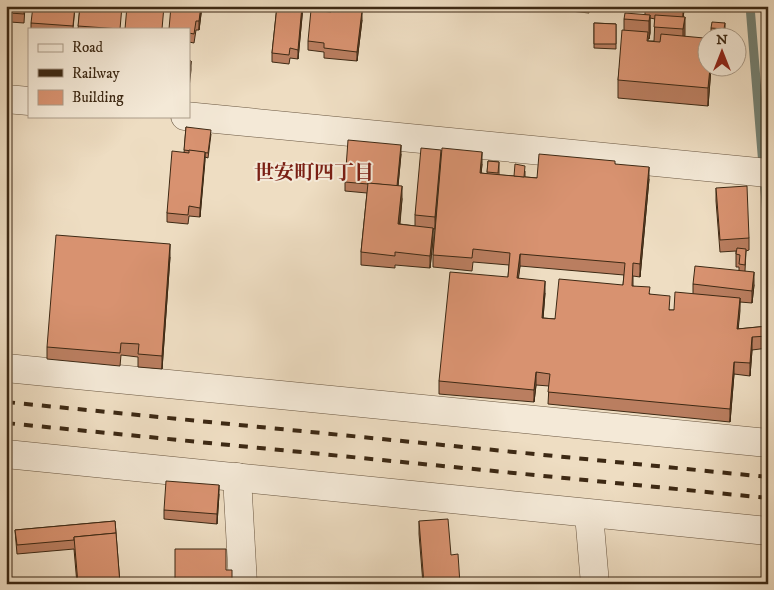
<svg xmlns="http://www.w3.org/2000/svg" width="774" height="590" viewBox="0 0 774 590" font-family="'IM FELL DW Pica','Noto Serif JP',serif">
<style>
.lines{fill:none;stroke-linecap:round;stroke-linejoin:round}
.stream{stroke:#748173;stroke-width:9}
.street-casing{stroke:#695640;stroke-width:29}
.street{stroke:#f4e9d7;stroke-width:28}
.rail{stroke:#3d2914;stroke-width:4;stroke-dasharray:9 9;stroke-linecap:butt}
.wall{fill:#ba7e60;stroke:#3d2914;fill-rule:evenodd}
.shaded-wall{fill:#97664e;stroke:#3d2914}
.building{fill:#d89270;stroke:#3d2914;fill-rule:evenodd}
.labels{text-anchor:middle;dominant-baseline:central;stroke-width:4;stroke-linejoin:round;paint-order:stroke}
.neighbourhood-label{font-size:20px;font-weight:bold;fill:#7a1f14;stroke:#f4e9d7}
</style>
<rect width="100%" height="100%" fill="#eeddc2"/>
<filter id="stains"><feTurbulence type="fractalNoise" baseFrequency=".004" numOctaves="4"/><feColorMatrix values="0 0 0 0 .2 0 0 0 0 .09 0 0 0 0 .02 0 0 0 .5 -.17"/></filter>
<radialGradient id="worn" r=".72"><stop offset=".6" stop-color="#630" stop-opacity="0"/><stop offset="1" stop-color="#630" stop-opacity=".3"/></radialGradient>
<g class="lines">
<polyline class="stream" points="750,6 768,227"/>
<g class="street-casing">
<g id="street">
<polyline points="6,99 29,101"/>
<polyline points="185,116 768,173"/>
<polyline points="6,368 768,443"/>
<polyline points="6,454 768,531"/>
<polyline points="237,477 243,584"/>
<polyline points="589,514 595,584"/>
</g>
</g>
<use href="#street" class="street"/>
<g class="rail">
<polyline points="6,402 768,477"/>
<polyline points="6,423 768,498"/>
</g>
</g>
<g class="wall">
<polygon points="6,6 25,6 24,23 10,22 10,17 6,17"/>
<polygon points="75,6 73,29 31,29 31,23"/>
<polygon points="80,6 121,29 78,29"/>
<polygon points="202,6 199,30 196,30 194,43 189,42 189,29"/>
<polygon points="277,6 303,6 298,59 290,58 289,64 272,62 272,53"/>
<polygon points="552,6 589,6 589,13 552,9"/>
<path d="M636,6h49l-2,11 1,19 20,11 7,21 -3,38 -90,-8v-18l6,-50v-11l21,-4v-8zM650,18l5,1 -1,22h-6v-2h1l1,-6z"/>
<polygon points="362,20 357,61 324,58 324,52 308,50 308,41"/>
<polygon points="594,23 616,24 616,49 594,48"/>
<polygon points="725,23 725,38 711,38 711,28"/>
<polygon points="186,127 211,134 208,158 205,157 200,217 189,216 188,224 167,222 167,213 184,153"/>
<path d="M401,154l-3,32 4,13 -2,25 15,2v-11l26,-53 41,2 -1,9 6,1 1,-13 11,1v13l15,1 11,-5v6l12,1 78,-14 34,15 -9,98 -7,-1v10l17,8 20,16h4l19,-16v-10l46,-13v-4h-3v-16l-16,1 -4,-51v-13l33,50v12l-3,1 -1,20 9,14 -2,18 -12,-1 -2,27 30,-3v22l-16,2 -2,26 -16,-2 -4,48 -182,-18 1,-18 -13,-1 -2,17 -95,-8v-13l69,-104 1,-12 -36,-3 -1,9 -39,-4v-12l2,-26h-2v11l-3,28 -35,-3v3l-34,-3v-13l6,-59 -22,-2v-9zM520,266l104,9 -1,10 -68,34 -12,-1 2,-25 -27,-15z"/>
<polygon points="170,257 162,369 138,367 138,357 121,355 120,366 47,359 47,347"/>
<polygon points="219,494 217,524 164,519 164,510"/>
<polygon points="115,521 120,584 77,584 74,549 17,554 15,530"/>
<polygon points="419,521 451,555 460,584 423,584 419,534"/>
</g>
<g class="shaded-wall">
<polygon points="201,6 202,6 199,30 199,21"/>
<polygon points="302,6 303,6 298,59 298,50"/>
<polygon points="683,6 684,6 683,22"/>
<polygon points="362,11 362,20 357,61 357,52"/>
<polygon points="650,15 650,33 649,39 649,21"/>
<polygon points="685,17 685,35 683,46 683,29"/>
<polygon points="191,61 191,70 189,88 189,79"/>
<polygon points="710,68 711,68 708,106 708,88"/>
<polygon points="401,145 401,154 397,195 397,186"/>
<polygon points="441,150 441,162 435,229 435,217"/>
<polygon points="205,152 205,161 200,217 200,208"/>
<polygon points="482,152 482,164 480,186 480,173"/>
<polygon points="649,167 649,179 640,277 640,264"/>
<polygon points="402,186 402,199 398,237 398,224"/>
<polygon points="433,228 433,240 430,268 430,256"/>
<polygon points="170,244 170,257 162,369 162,356"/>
<polygon points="520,254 520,266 517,290 517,278"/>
<polygon points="754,272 754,285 752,303 752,291"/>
<polygon points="545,281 545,293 542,331 542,318"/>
<polygon points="740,298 740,311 737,341 737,329"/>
<polygon points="752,337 752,350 750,376 750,363"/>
<polygon points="734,362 734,374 730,422 730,409"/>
<polygon points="536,372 536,385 534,402 534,390"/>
<polygon points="219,485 219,494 217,524 217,514"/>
</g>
<g class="building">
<polygon points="6,6 24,6 24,14 10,13 10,8 6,8"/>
<polygon points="33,6 75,6 73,26 31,23"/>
<polygon points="80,6 122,6 120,29 78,26"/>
<polygon points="127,6 164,6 162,29 125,29"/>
<polygon points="171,6 201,6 199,21 196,21 194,34 189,33 189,29 169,29"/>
<polygon points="277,6 302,6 298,50 290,48 289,55 272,53"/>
<polygon points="331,8 362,11 357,52 324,48 324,43 308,41 311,10 331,12"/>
<polygon points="625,13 650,15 649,21 624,19"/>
<polygon points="655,15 685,17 683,29 654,27"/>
<polygon points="712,22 725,23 724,29 711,28"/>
<polygon points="594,23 616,24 616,44 594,44"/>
<polygon points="622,30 648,32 647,41 660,42 661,34 704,38 703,47 706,47 706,68 710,68 708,88 618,80"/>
<polygon points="189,60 191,61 189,79"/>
<polygon points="186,127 211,130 208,153 184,150"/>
<polygon points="348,140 401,145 397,186 368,183 368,184 345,182"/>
<polygon points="421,148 441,150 435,217 415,215"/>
<path d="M442,148l40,4 -2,21 57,5 2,-24 76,7v3l34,3 -9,97 -7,-1 -1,23 18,1 -1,7 21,2 -1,14h5l1,-18 65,6 -3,31 31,-3v10l-16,1 -2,26 -16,-1 -4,47 -182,-17 2,-18 -14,-2 -2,18 -95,-9 11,-109 58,5 2,-24 -37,-4 -1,9 -39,-3zM520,254l105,9 -2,22 -64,-6 -4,40 -13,-1 3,-37 -28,-3z"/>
<polygon points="189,150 205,152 200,208 189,206 188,215 167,213 172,151 189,153"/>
<polygon points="488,161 499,162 498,173 487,172"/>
<polygon points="515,164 525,166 524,177 514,176"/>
<polygon points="368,183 402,186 398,224 433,228 430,256 395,252 395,256 361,252"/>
<polygon points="747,186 749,238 720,240 716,188"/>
<polygon points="56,235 170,244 162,356 138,354 139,344 121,343 120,353 47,347"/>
<polygon points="737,248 746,249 745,265 739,264 740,255 736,254"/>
<polygon points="695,266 754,272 752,291 693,284"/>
<polygon points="166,481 219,485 217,514 164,510"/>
<polygon points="448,519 451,555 458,554 460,584 424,584 419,521"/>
<polygon points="115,521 116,533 74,537 74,540 17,545 15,530"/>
<polygon points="116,533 120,584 78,584 74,537"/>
<polygon points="175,549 226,549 226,570 232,570 232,584 175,584"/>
</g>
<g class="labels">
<g class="neighbourhood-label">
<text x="314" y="173">世安町四丁目</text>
</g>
</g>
<rect width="774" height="590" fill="none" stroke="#eeddc2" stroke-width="25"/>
<rect x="8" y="8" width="759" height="575" fill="none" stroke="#3d2914" stroke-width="2.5"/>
<rect x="12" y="12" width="749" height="565" fill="none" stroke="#3d2914"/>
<rect x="28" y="28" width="162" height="90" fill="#f4e9d7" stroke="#ab9c89"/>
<rect x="38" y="44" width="25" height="8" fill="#f4e9d7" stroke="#ab9c89"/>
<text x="72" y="52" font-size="15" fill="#3d2914">Road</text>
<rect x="38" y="69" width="25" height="8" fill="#3d2914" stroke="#ab9c89"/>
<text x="72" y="78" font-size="15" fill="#3d2914">Railway</text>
<rect x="38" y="90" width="25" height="15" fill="#d89270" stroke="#ab9c89"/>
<text x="72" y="102" font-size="15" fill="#3d2914">Building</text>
<g transform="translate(722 52)"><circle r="24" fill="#f4e9d7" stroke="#ab9c89"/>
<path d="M0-4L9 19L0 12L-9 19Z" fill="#8f2418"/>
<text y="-8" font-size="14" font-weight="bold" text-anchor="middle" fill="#3d2914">N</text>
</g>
<rect width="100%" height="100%" filter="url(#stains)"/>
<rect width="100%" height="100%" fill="url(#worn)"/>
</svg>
